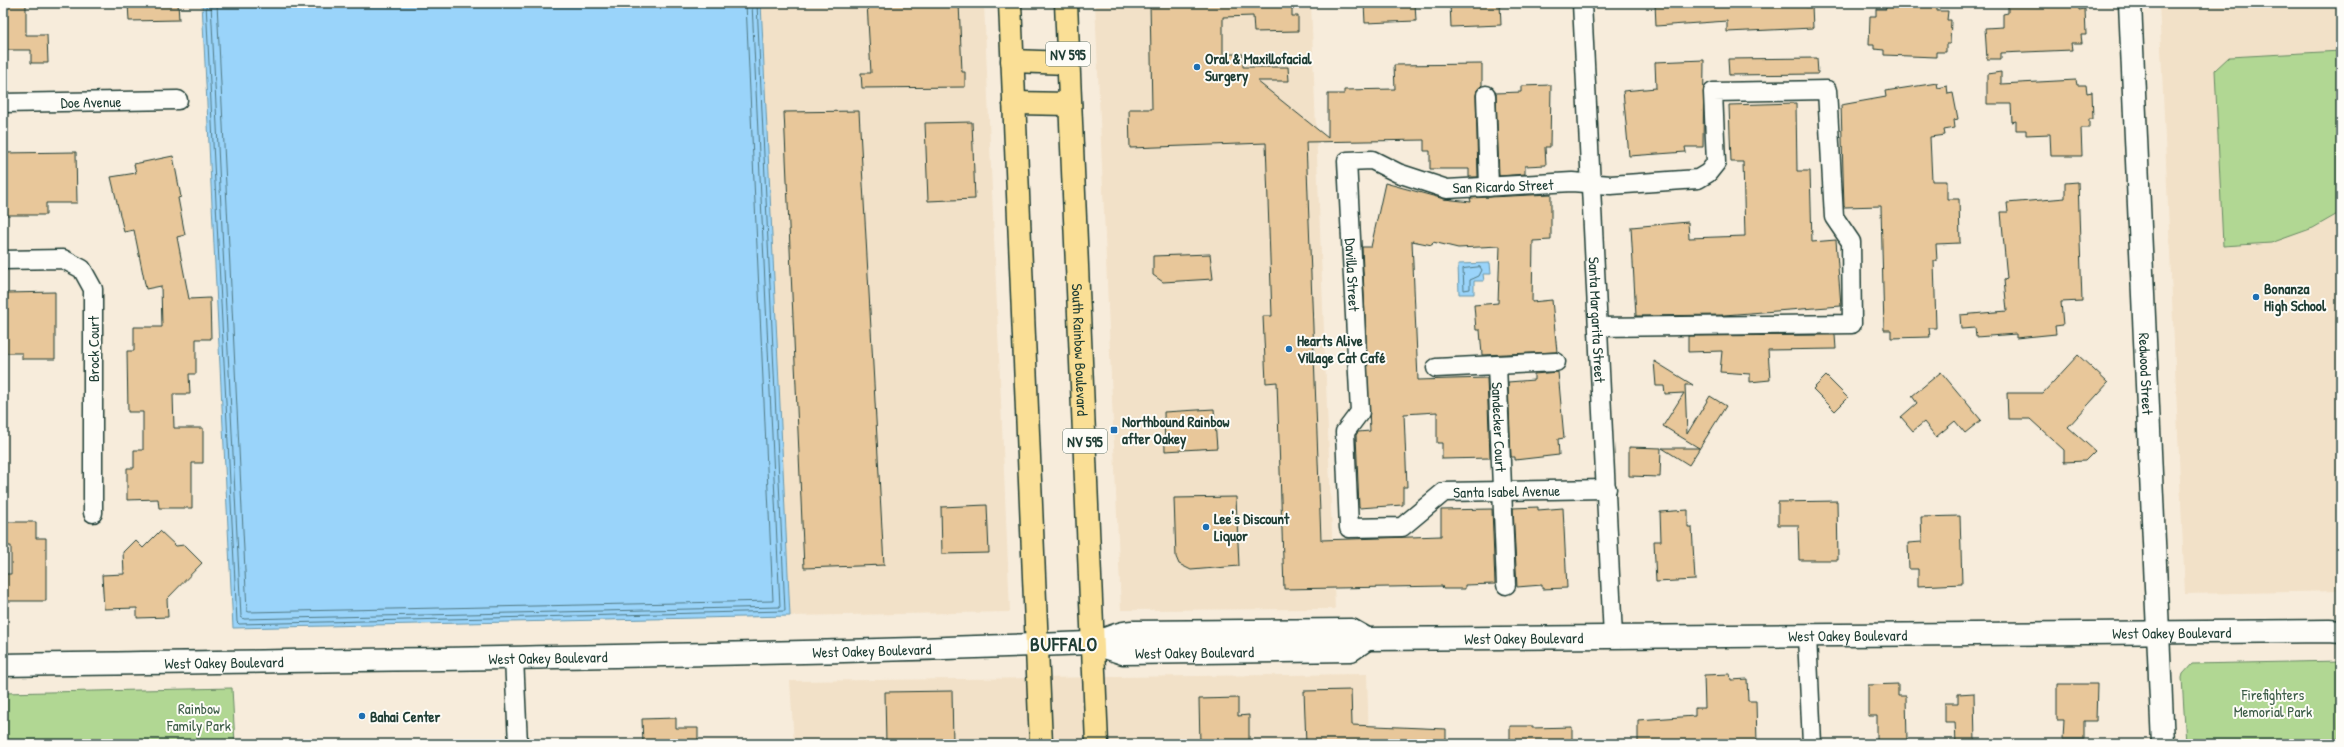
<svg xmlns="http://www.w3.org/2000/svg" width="2344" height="747" viewBox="0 0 2344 747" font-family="'Patrick Hand',sans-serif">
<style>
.built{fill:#f2e1c8}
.green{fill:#b1d793;stroke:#688a64}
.water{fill:#9ad4fa;stroke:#6998ab}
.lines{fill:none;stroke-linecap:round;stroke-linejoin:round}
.shore{stroke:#507983;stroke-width:1}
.building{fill:#e8c79a;stroke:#1f3d34}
.street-casing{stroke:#1f3d34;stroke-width:21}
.secondary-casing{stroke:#1f3d34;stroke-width:25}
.primary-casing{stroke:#1f3d34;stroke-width:25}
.street{stroke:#fdfcf7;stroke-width:18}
.secondary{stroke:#fdfcf7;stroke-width:22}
.primary{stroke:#fadf96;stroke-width:22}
.poi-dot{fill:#1f6fb2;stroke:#fdfcf7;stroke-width:1.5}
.labels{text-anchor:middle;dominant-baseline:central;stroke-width:4;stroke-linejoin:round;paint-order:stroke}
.shield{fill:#fdfcf7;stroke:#62766e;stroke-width:1}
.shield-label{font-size:14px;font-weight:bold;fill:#1f3d34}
.poi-label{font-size:15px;font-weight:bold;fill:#1f3d34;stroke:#fdfcf7;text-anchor:start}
.street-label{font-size:15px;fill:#1f3d34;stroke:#fdfcf7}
.park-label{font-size:15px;fill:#3c5c47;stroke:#fdfcf7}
.district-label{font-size:19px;font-weight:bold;letter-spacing:1px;fill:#1f3d34;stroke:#fdfcf7}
</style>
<rect width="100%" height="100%" fill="#f7ecdb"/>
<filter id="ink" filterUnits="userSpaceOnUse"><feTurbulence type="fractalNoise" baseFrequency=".025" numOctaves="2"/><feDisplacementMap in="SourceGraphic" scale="8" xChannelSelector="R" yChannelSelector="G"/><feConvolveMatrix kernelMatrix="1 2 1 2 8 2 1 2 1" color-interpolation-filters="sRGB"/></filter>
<g filter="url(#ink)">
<g class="built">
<polygon points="761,3 984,3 1010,612 790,616"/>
<polygon points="1095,3 1311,3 1335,609 1121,610"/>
<polygon points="2159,3 2341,3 2341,591 2185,594"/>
<polygon points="1367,674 1369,744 794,744 790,681"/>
</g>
<g class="green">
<polygon points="2341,51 2341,212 2313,228 2271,243 2223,246 2215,70 2229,57"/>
<polygon points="2341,661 2341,744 2186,744 2182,678 2183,674 2192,664"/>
<polygon points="232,688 235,744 3,744 3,693"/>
</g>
<g class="water">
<polygon points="202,3 761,3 790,616 233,628"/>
<polygon points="1490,263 1491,274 1483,274 1484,281 1474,281 1474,294 1459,294 1458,264"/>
</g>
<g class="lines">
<g class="shore">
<polyline points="206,3 237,622 239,624 785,611 757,3"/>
<polyline points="211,3 241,617 244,619 780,607 752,3"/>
<polyline points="217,3 247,611 249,612 773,601 746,3"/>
<polygon points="1480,267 1482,270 1479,276 1470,280 1470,289 1464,290 1463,269"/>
</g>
</g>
<g class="building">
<polygon points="3,3 26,3 26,35 47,35 48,63 31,63 31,50 3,50"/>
<polygon points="128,3 178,3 179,20 129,21"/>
<polygon points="867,3 959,3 962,72 965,72 965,87 862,88 861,73 871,73"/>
<polygon points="1150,3 1292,3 1292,16 1298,16 1298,31 1254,32 1253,16 1223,17 1223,54 1243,54 1243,67 1288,67 1289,81 1257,81 1328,138 1328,94 1344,94 1344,90 1395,89 1394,65 1482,64 1482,85 1477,90 1476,95 1478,177 1469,177 1469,169 1430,169 1430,151 1424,151 1424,140 1306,142 1321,540 1441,536 1441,510 1492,509 1495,584 1465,585 1465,589 1443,589 1442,586 1284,589 1277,382 1266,383 1263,316 1272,316 1266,143 1130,148 1129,109 1152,109"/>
<polygon points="1364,3 1415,3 1416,21 1365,23"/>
<polygon points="1450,3 1500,3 1501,25 1451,27"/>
<polygon points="1655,3 1806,3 1806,7 1812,6 1813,28 1727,32 1727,21 1656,26"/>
<polygon points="1886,3 1937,5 1937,11 1948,11 1947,20 1951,20 1950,44 1946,44 1946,52 1936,52 1936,57 1884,55 1884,50 1874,49 1874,45 1869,45 1870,16 1876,16 1876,9 1886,9"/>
<polygon points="2018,3 2079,3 2079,10 2085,9 2086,35 2081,35 2082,43 2071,43 2072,50 2001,53 2001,59 1987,59 1985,28 2003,27 2003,14 2008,13 2008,5 2018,5"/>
<polygon points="1817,58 1818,74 1729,75 1728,59"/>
<polygon points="1704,60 1703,147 1685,147 1686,152 1629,156 1623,91 1656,88 1655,62"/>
<polygon points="2001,72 2001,84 2076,80 2077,85 2086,85 2087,93 2092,92 2093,119 2089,119 2089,128 2081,128 2082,156 2051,156 2050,134 2026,135 2026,130 2016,130 2016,121 2012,122 2011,104 1987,104 1987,74"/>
<polygon points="1937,83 1938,88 1947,86 1948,94 1953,93 1958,119 1954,120 1955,128 1944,130 1945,135 1930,137 1932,181 1947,181 1947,199 1959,199 1960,243 1936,244 1937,261 1934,261 1936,328 1929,328 1930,337 1891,338 1891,330 1884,330 1881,206 1844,207 1841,105 1886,97 1885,91"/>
<polygon points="1551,85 1550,147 1545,147 1546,165 1525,166 1525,174 1499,176 1496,93 1521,92 1521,86"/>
<polygon points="1796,103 1797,171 1810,171 1812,242 1836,240 1841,306 1724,315 1636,316 1631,227 1688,222 1689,238 1745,236 1743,162 1731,162 1729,105"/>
<polygon points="859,111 884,565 804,568 784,112"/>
<polygon points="972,122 975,199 928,201 925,123"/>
<polygon points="76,152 77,203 46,203 46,215 3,215 3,153"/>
<polygon points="173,156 181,197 178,198 185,235 177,237 189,299 210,298 211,339 196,339 196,374 189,374 190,394 173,394 174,428 203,428 203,463 192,463 192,508 159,508 158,499 127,500 127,468 134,468 134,450 143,450 143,412 128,412 127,351 134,351 134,327 162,327 161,286 146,289 134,230 124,232 111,177 136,173 134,164"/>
<polygon points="2078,182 2082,301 2061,302 2063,325 2055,326 2056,334 2016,338 2016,334 1976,337 1975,328 1961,329 1960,315 2007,311 2004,280 2007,279 2001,212 2008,212 2007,203 2065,198 2065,183"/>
<polygon points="1385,183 1444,199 1471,202 1470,198 1551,194 1551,240 1533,241 1532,302 1552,300 1557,352 1482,355 1480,330 1476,330 1474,305 1498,303 1500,246 1458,248 1433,242 1432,245 1412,241 1418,380 1487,378 1490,458 1442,459 1442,443 1437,443 1437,412 1404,414 1407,487 1403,487 1403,505 1359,508 1356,435 1358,432 1370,431 1362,247 1371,247"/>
<polygon points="1210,254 1213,279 1163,282 1153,275 1153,256"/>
<polygon points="55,292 55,359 22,359 22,353 3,353 3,299 7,299 7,293"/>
<polygon points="1835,335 1836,349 1768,350 1770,380 1750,382 1750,374 1720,372 1722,351 1688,352 1688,336"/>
<polygon points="2078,355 2108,383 2068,427 2095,451 2085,461 2064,462 2064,450 2030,419 2008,419 2007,393 2043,393"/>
<polygon points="1654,361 1693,385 1685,385 1687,434 1710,396 1726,406 1689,465 1662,448 1699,448 1663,426 1684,393 1665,394 1664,386 1656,386"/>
<polygon points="1558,372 1564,438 1558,439 1559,455 1515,460 1515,457 1511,457 1508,382 1534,380 1534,374"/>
<polygon points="1941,372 1981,420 1965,433 1955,421 1936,437 1924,422 1913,431 1901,417 1917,403 1912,396"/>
<polygon points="1826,376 1848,398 1835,411 1813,389"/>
<polygon points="1214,409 1217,448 1165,451 1164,412"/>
<polygon points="1629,447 1661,448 1660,477 1629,476"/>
<polygon points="1236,497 1239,566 1191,570 1179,564 1176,557 1174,498"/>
<polygon points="1837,501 1838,560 1799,560 1798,525 1778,525 1778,502"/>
<polygon points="987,505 989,553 942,554 941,507"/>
<polygon points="1538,507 1538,510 1563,508 1567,588 1542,589 1542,585 1517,587 1513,508"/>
<polygon points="1688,510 1688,527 1692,527 1695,580 1656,582 1654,541 1661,541 1660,512"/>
<polygon points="1960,516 1962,584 1918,586 1918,569 1909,569 1908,543 1922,542 1921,517"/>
<polygon points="3,522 36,522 36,538 46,538 46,601 3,601 3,574 11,574 11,546 3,546"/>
<polygon points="160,531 176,546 184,545 202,563 167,599 168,617 137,618 137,608 104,609 102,575 124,574 123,552 135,540 143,548"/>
<polygon points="1730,674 1731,680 1747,679 1748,701 1756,701 1757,744 1638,744 1638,720 1695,716 1695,708 1705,708 1704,675"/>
<polygon points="1898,684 1898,696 1906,696 1907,741 1877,741 1877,716 1868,716 1868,685"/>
<polygon points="2057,684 2097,684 2096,721 2084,721 2084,739 2063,739 2064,720 2057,720"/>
<polygon points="1351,690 1352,725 1446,729 1446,744 1306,744 1304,691"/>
<polygon points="952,691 953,744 886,744 885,692"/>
<polygon points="1974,693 1975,744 1956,744 1955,722 1945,722 1945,703 1958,703 1958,694"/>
<polygon points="1238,698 1238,716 1249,715 1249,744 1200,744 1199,699"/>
<polygon points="676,718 676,728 698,728 698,744 643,744 642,719"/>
<polygon points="1510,726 1532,726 1532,728 1572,727 1572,744 1510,744"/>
</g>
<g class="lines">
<g class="street-casing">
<g id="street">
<path id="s1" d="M1582,3l31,634"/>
<polyline points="1486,95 1489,187"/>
<path id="s2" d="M3,103l175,-3"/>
<polyline points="3,260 63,259 82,269 93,289 93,513"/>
<path id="s3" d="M1599,327l253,-3 -1,-82 -17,-25 -7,-127 -114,2 3,71 -8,10 -10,6 -87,6 -39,-3 -125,7 -49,-16 -26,-13 -25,1 13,251 -15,20 4,96 53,-1 42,-35 163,-3"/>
<path id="s4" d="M1497,365l9,220"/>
<polyline points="1436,368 1556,362"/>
<polyline points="1807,636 1812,744"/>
<polyline points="514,658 518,744"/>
</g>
</g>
<g class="secondary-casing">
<g id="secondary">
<path id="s5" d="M2130,3l33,741"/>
<path id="s6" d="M1093,643l30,10 228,-3 16,-11"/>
<path id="s7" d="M3,665c362,-5 723,-8 1085,-22 15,0 28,-11 43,-11l220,-2 16,9 962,-8 12,1"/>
</g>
</g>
<g class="primary-casing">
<g id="primary">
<polyline points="1010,3 1041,744"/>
<path id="s8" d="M1066,3l31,741"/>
<polyline points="1012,61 1068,63"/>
<polyline points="1014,103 1070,104"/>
</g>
</g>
<use href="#street" class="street"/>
<use href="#secondary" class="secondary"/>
<use href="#primary" class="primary"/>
</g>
</g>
<g class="poi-dot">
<circle cx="1197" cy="67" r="4"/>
<circle cx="2256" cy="297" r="4"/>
<circle cx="1289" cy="349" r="4"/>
<rect x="1110" y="426" width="8" height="8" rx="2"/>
<circle cx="1206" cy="527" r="4"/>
<circle cx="362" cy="716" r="4"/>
</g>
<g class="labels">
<g class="shield">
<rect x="1046" y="42" width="44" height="24" rx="3"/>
<rect x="1063" y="429" width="44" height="24" rx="3"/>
</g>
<g class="shield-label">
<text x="1068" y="54">NV 595</text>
<text x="1085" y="441">NV 595</text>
</g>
<g class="poi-label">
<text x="1205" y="58">Oral &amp; Maxillofacial<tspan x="1205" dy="17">Surgery</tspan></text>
<text x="2264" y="288">Bonanza<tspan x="2264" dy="17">High School</tspan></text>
<text x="1297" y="340">Hearts Alive<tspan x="1297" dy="17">Village Cat Café</tspan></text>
<text x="1122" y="421">Northbound Rainbow<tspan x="1122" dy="17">after Oakey</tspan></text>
<text x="1214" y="518">Lee's Discount<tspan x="1214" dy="17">Liquor</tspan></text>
<text x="370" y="716">Bahai Center</text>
</g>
<g class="street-label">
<text stroke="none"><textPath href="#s2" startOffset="88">Doe Avenue</textPath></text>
<text transform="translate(1503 186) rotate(-2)">San Ricardo Street</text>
<text stroke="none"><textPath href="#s3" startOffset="1173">Davilla Street</textPath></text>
<text stroke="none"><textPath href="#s1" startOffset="317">Santa Margarita Street</textPath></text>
<text transform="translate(93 349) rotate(-90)">Brock Court</text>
<text stroke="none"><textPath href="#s8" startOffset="347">South Rainbow Boulevard</textPath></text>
<text stroke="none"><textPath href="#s5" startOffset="371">Redwood Street</textPath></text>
<text stroke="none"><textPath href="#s4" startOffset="62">Sandecker Court</textPath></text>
<text stroke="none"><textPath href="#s3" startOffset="1602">Santa Isabel Avenue</textPath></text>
<text stroke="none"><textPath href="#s7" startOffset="2173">West Oakey Boulevard</textPath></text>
<text stroke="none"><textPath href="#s7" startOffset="1849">West Oakey Boulevard</textPath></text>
<text stroke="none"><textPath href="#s7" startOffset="1525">West Oakey Boulevard</textPath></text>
<text stroke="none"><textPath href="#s7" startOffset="869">West Oakey Boulevard</textPath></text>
<text stroke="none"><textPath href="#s6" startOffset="103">West Oakey Boulevard</textPath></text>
<text stroke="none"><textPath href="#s7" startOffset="545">West Oakey Boulevard</textPath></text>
<text stroke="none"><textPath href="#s7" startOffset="221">West Oakey Boulevard</textPath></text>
</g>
<g class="park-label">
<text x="2273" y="694">Firefighters<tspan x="2273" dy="17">Memorial Park</tspan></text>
<text x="199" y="708">Rainbow<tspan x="199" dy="17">Family Park</tspan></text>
</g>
<g class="district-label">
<text x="1064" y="644">BUFFALO</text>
</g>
</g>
<rect width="2344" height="747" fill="none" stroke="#fdfcf7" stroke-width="16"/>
<rect x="8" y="8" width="2328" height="731" fill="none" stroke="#1f3d34" stroke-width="1.5" filter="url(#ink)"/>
</svg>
